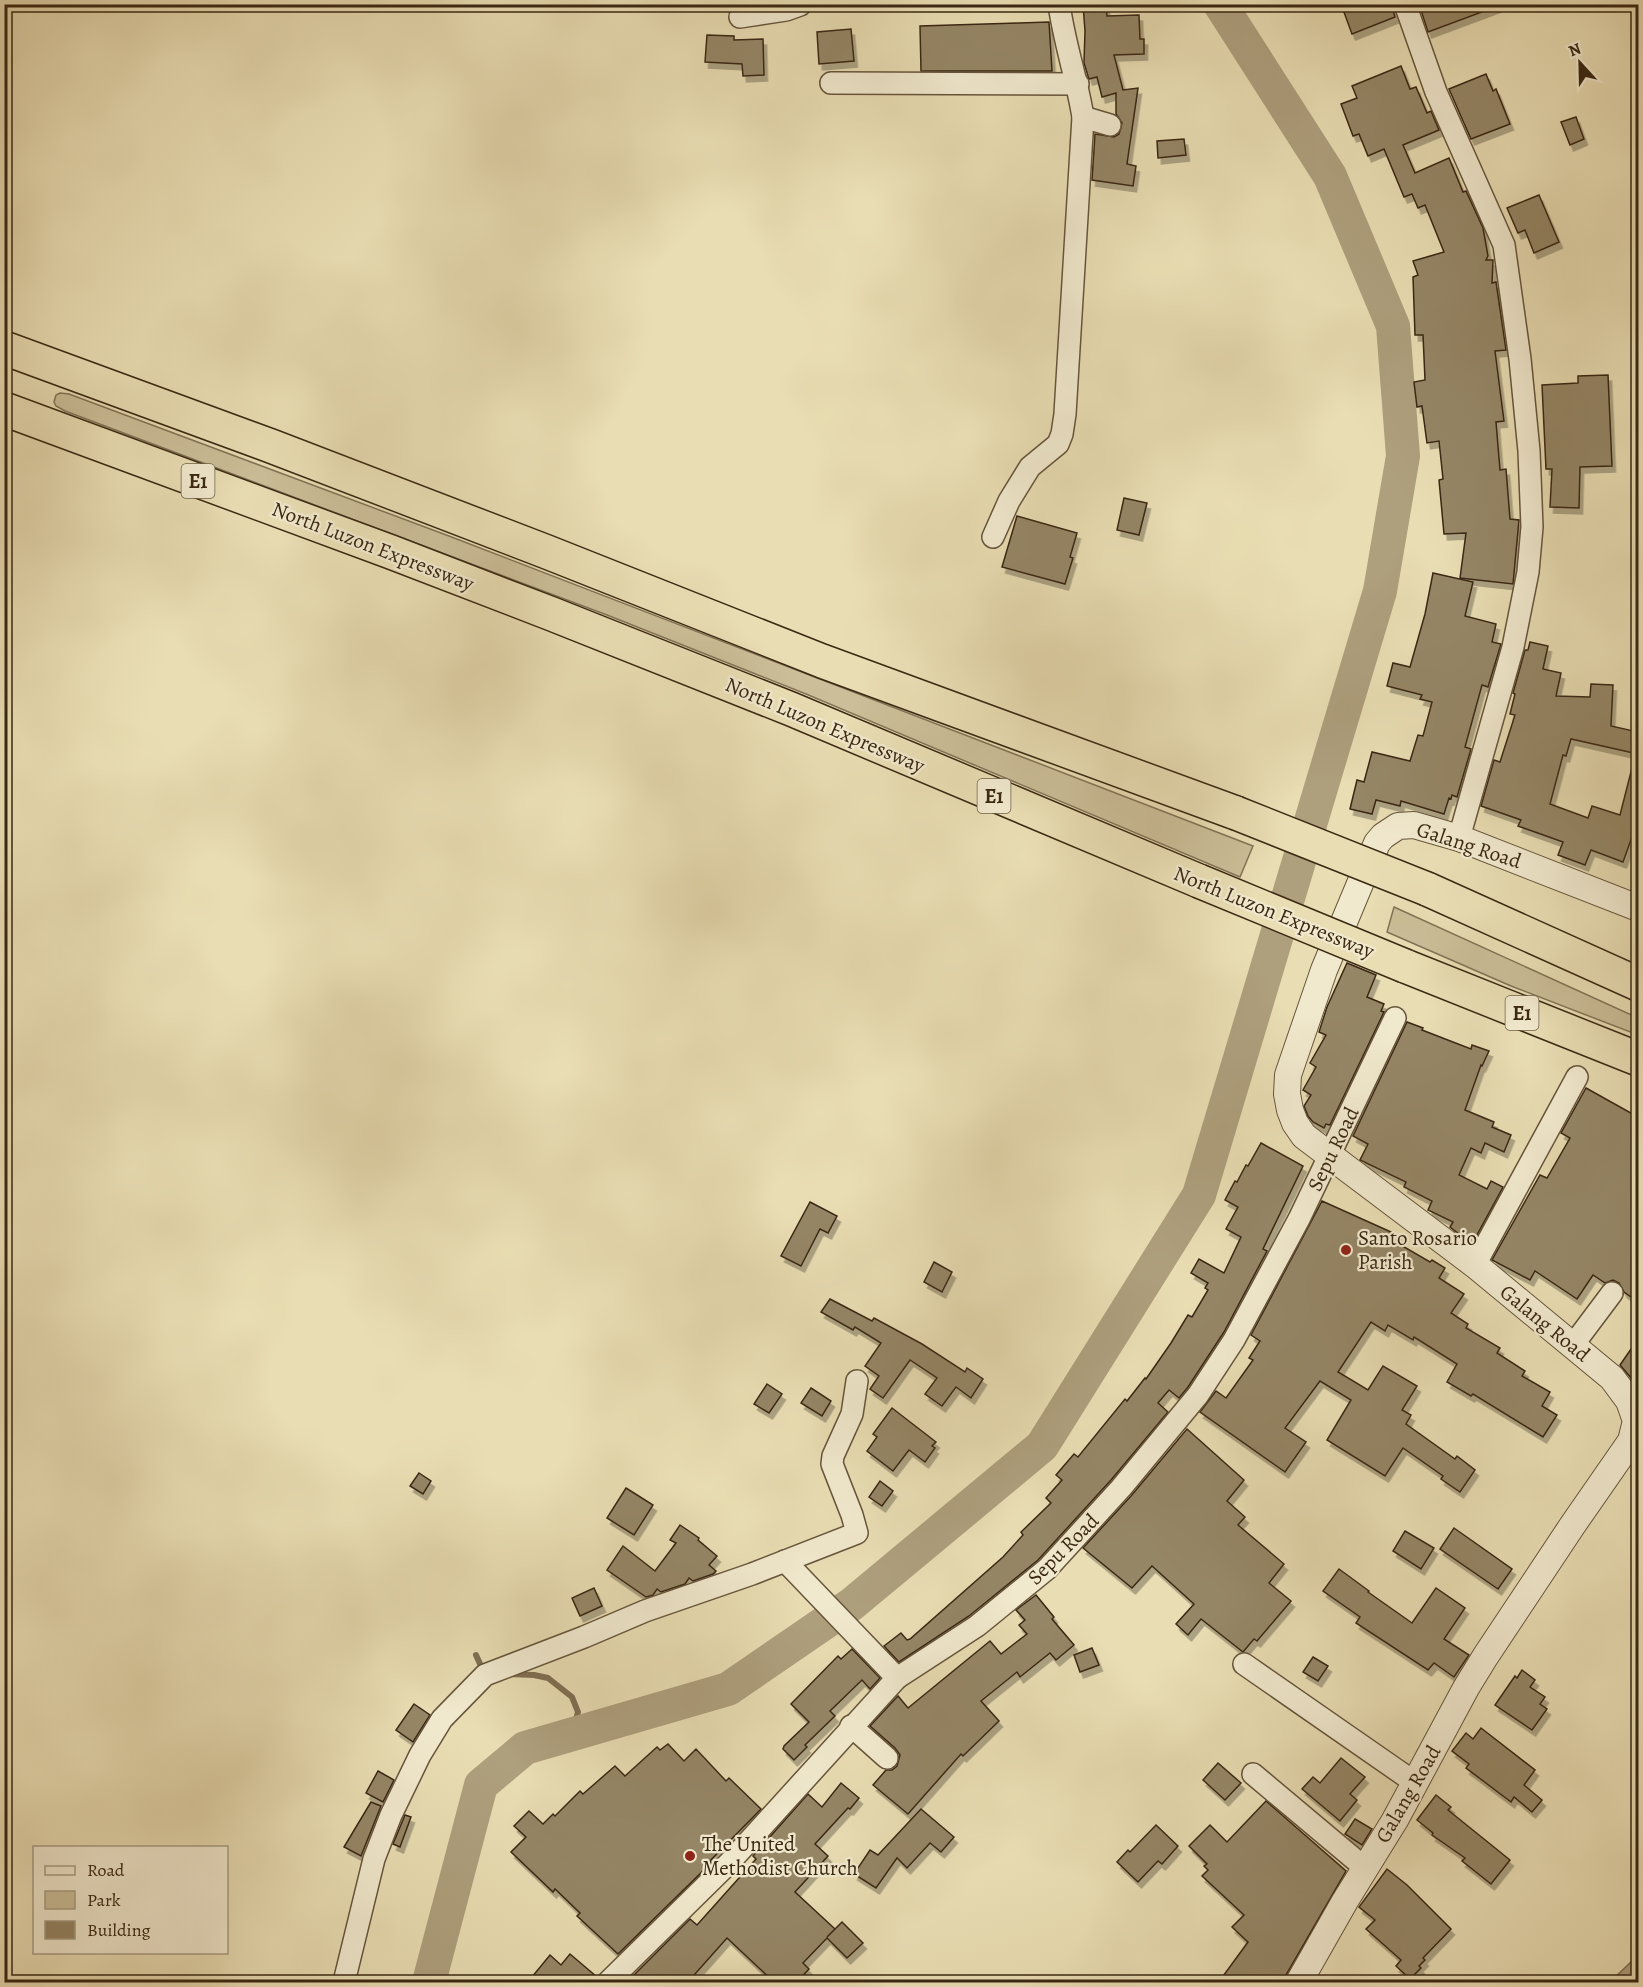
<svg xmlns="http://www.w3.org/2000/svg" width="1643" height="1987" viewBox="0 0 1643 1987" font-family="Alegreya,serif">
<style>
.green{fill:#cbbe98;stroke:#827356;stroke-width:1.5}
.water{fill:#ae9f7d;stroke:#806f53;stroke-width:1.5}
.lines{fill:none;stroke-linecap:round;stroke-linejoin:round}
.stream{stroke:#806f53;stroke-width:6}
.river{stroke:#ae9f7d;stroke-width:34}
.building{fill:#958666;stroke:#3a2813;stroke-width:1.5;filter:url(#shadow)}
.minor-casing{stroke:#66553b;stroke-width:24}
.tertiary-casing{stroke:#66553b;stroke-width:28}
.motorway-casing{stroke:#3a2813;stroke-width:36}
.minor{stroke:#f1e9ce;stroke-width:21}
.tertiary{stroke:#f1e9ce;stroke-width:26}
.motorway{stroke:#e9ddb3;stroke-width:33}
.motorway-bridge-casing{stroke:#3a2813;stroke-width:36;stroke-linecap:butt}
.motorway-bridge{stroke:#e9ddb3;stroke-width:33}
.poi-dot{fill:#8f2418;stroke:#f1e9ce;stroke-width:2}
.labels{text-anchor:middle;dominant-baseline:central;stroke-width:4.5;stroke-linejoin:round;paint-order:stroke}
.shield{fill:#f1e9ce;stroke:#71624b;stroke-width:1.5}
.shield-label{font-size:20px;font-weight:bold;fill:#3a2813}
.street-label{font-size:21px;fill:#3a2813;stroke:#f1e9ce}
.poi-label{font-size:21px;fill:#3a2813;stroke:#f1e9ce;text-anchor:start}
</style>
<defs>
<filter id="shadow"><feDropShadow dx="3.5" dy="6" stdDeviation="0" flood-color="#0004"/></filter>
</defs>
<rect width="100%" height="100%" fill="#e9ddb3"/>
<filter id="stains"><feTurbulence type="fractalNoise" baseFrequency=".00333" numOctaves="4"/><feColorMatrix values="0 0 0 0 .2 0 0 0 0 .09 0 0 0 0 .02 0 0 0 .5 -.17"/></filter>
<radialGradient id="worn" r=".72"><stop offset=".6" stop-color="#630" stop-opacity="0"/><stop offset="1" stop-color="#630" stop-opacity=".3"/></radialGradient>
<g class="green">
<polygon points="60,393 69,394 449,536 1253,846 1240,877 806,694 607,615 65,411 56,406 54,402 56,395"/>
<polygon points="1394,907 1638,1018 1638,1035 1511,986 1387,932"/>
</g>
<polygon class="water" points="1638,1961 1638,1982 1612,1982 1612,1980 1631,1962"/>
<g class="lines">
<g class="stream">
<polyline points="476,1655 481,1666 486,1668"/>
<polyline points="507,1674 534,1675 548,1678 572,1697 578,1712 572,1735"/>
</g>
<polyline class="river" points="429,1982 481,1785 525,1748 728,1689 852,1604 1042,1446 1199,1195 1380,591 1403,456 1393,326 1330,176 1220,4"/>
</g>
<g class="building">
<polygon points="1083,4 1106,4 1107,16 1139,15 1140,39 1144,39 1144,54 1114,55 1123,90 1138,88 1127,164 1136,166 1133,186 1092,180 1095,134 1114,137 1119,134 1122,123 1116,114 1116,93 1102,97 1097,77 1089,79 1088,76 1084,63 1085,31"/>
<polygon points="1341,4 1391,4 1395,17 1352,34"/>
<polygon points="1427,4 1498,4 1498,6 1428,32 1420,7"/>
<polygon points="1049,22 1052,71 921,71 920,26"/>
<polygon points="851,29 854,61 819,64 817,32"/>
<polygon points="707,35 734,36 734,40 763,39 764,75 743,76 742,64 705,62"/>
<polygon points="1401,66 1410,89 1416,87 1427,113 1431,111 1439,130 1403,145 1415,173 1449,158 1463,192 1466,191 1483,228 1488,256 1486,260 1493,260 1492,283 1496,282 1506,350 1495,351 1504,421 1496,422 1500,470 1506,469 1510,519 1519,520 1513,584 1460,578 1466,533 1444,534 1439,480 1443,479 1439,441 1427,443 1422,406 1417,407 1414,382 1425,380 1423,335 1415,335 1413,277 1418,275 1413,261 1444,252 1425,205 1418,208 1412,194 1404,197 1384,149 1368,156 1359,134 1353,136 1341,104 1357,98 1352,86"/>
<polygon points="1486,74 1493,91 1496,89 1510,124 1471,139 1449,89"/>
<polygon points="1576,117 1584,139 1570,145 1561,122"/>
<polygon points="1184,139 1186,155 1158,158 1157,141"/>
<polygon points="1539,195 1559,242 1534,253 1525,230 1518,233 1507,208"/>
<polygon points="1608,375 1612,466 1580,467 1579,508 1550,507 1552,469 1546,469 1542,385 1578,383 1578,376"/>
<polygon points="1124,498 1147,503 1139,535 1117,530"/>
<polygon points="1017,516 1077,533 1070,557 1073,558 1065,584 1002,567"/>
<polygon points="1433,573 1473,582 1465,616 1496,624 1492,642 1501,644 1488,687 1482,685 1465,747 1471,749 1457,797 1452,795 1451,799 1449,798 1444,814 1401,801 1400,806 1376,800 1372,814 1350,809 1357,780 1364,782 1372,752 1410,761 1418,735 1423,736 1432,702 1420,699 1422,695 1387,686 1393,663 1410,667 1425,614"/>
<polygon points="1530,642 1548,646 1543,669 1561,673 1556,696 1590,697 1591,684 1613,685 1611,726 1638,732 1638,754 1571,739 1566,756 1563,755 1550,804 1588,818 1592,806 1620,815 1633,764 1638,765 1638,820 1623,862 1591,850 1585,865 1558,855 1563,842 1518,826 1521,820 1481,806 1494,760 1500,762 1515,715 1510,714 1515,694 1513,693 1525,650 1528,650"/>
<polygon points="1347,963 1376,975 1367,997 1384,1004 1381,1011 1384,1012 1330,1125 1326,1124 1324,1128 1313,1122 1308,1116 1304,1106 1311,1095 1303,1090 1316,1067 1310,1063 1326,1035 1319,1032 1327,1007"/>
<polygon points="1407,1022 1423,1028 1422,1030 1471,1049 1472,1045 1489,1051 1482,1066 1481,1065 1465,1110 1494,1122 1492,1127 1511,1135 1504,1152 1485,1143 1481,1153 1471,1148 1459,1175 1487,1189 1491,1181 1503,1187 1472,1244 1450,1227 1453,1222 1428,1210 1432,1201 1404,1187 1406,1182 1360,1160 1368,1144 1353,1136"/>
<polygon points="1586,1088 1638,1117 1638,1302 1624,1292 1619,1283 1613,1280 1605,1283 1593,1275 1577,1299 1535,1271 1530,1280 1492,1260 1540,1175 1547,1178 1570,1138 1561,1133"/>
<polygon points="1261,1143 1303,1166 1263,1249 1267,1251 1224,1332 1188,1387 1179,1398 1169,1390 1158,1403 1168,1412 1111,1480 1038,1560 969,1616 899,1662 884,1646 901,1633 907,1640 910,1639 1003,1557 1023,1535 1021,1532 1051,1503 1046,1498 1062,1480 1056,1475 1074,1454 1078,1457 1125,1399 1127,1401 1145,1378 1146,1379 1171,1343 1188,1315 1192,1317 1208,1290 1205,1288 1208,1283 1191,1273 1199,1259 1224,1273 1241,1237 1226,1229 1238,1207 1225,1200 1235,1181 1237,1182 1246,1165 1248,1166"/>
<polygon points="1322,1201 1402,1237 1399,1244 1430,1262 1432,1260 1445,1268 1439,1278 1464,1294 1451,1313 1468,1324 1466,1328 1500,1348 1497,1353 1525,1371 1522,1376 1550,1392 1542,1406 1557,1415 1543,1437 1473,1394 1471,1396 1447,1382 1457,1364 1414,1337 1413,1340 1388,1325 1385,1331 1371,1322 1338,1372 1368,1390 1383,1366 1417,1386 1402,1410 1411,1415 1406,1424 1455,1459 1457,1456 1475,1470 1460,1492 1441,1479 1443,1476 1403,1448 1385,1476 1327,1440 1351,1400 1320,1381 1285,1428 1306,1442 1285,1472 1200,1412 1216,1391 1226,1398 1253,1360 1249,1358 1260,1341 1251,1335"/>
<polygon points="810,1202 837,1216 828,1233 820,1229 801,1266 781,1256"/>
<polygon points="934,1262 952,1272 942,1292 924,1282"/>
<polygon points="830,1299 872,1321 874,1318 922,1344 965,1372 967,1368 983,1379 971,1398 956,1387 942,1406 925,1394 937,1378 910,1360 883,1398 870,1389 879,1376 865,1366 881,1343 855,1327 853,1330 821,1312"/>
<polygon points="1638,1339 1638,1384 1632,1379 1620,1365"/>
<polygon points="767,1384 782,1394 769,1413 754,1404"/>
<polygon points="811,1388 831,1401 822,1416 801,1403"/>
<polygon points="892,1408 936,1442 932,1446 935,1448 925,1462 909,1450 893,1471 867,1451 877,1437 873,1434"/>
<polygon points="1187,1429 1244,1480 1227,1501 1245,1517 1238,1525 1284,1564 1269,1583 1291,1601 1257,1641 1254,1639 1243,1652 1201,1619 1188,1635 1176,1624 1194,1604 1152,1566 1132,1588 1083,1548 1131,1496"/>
<polygon points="419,1473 431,1481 423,1494 410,1486"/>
<polygon points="880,1481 893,1491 882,1506 869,1497"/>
<polygon points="626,1488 653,1505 634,1535 607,1518"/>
<polygon points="680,1525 699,1538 698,1540 717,1556 709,1565 716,1571 713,1574 693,1581 689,1578 685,1584 661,1592 657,1589 653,1595 646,1597 607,1570 623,1546 655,1571 676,1543 670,1540"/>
<polygon points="1454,1528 1512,1569 1498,1589 1440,1549"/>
<polygon points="1405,1531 1434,1548 1421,1569 1393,1551"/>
<polygon points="1339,1569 1369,1591 1368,1592 1412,1623 1436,1588 1465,1608 1444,1639 1469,1655 1454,1677 1434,1663 1428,1670 1356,1623 1360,1617 1323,1591"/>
<polygon points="594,1588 602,1606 580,1616 572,1598"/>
<polygon points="1036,1595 1054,1617 1052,1619 1074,1645 1056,1660 1050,1653 1020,1677 1017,1672 981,1701 999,1721 963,1756 961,1754 908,1814 873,1785 886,1770 892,1770 897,1766 900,1755 895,1748 870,1726 898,1696 908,1708 990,1641 1001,1654 1027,1634 1019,1625 1025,1620 1016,1610"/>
<polygon points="1092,1648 1099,1665 1080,1672 1074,1655"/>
<polygon points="852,1649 880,1678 870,1689 862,1680 830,1711 835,1716 805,1745 807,1747 794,1760 783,1749 784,1746 809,1722 791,1704 838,1656 841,1659"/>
<polygon points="1313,1657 1328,1666 1318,1681 1303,1672"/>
<polygon points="1522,1670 1535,1680 1530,1687 1545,1697 1540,1704 1547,1709 1532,1730 1495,1705 1515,1676 1517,1678"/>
<polygon points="414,1704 430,1715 413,1742 396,1730"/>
<polygon points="1481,1728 1535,1770 1524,1785 1542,1800 1532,1812 1514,1797 1511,1802 1466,1768 1469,1764 1452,1751 1466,1733 1473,1739"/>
<polygon points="668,1744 684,1761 696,1749 726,1781 729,1778 761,1809 710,1861 711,1863 618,1954 577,1916 580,1913 555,1889 553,1892 511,1852 526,1837 514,1826 529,1811 543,1824 553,1814 555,1816 580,1791 583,1794 615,1766 625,1776 657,1747 660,1750"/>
<polygon points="1341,1758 1365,1777 1350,1794 1357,1800 1340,1821 1302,1789 1313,1777 1320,1783"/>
<polygon points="1218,1763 1241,1783 1225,1800 1203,1780"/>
<polygon points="378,1771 394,1780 383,1802 366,1793"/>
<polygon points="841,1783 859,1798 850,1809 848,1808 815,1844 828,1856 795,1892 835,1929 827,1937 842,1922 863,1943 847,1958 827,1938 803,1963 809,1969 796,1983 775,1983 727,1938 687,1983 626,1983 690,1919 697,1925 756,1859 753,1856 808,1794 822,1807"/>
<polygon points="1436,1795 1451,1807 1448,1810 1510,1860 1491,1884 1462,1861 1465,1858 1432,1835 1433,1833 1417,1820"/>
<polygon points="1266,1801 1346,1871 1286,1975 1284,1983 1218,1983 1248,1942 1232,1927 1244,1915 1202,1876 1208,1870 1204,1866 1207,1864 1189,1846 1210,1825 1227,1842"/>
<polygon points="371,1802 381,1806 361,1856 344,1847"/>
<polygon points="921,1809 954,1837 941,1852 930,1843 907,1868 897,1858 876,1888 854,1874 870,1850 878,1855"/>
<polygon points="405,1815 411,1817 400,1847 393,1844"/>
<polygon points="1355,1819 1372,1829 1362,1845 1345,1834"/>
<polygon points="1156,1825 1178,1846 1162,1864 1158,1861 1138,1882 1117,1862 1128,1850 1130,1852"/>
<polygon points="1387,1869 1407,1885 1451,1929 1423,1958 1425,1960 1419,1966 1421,1968 1410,1979 1396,1966 1401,1960 1366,1929 1375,1920 1359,1907"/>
<polygon points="570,1954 597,1977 596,1983 527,1983 550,1955 561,1965"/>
</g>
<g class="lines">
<g class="minor-casing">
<g id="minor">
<polyline points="1405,4 1436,92 1504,245 1520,359 1529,451 1532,527 1528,572 1513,647 1459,838"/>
<polyline points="740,17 786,10 800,5"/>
<polyline points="831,83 1078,84"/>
<polyline points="1083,117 1110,125"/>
<path d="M993,537l16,-36 21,-34 28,-23 4,-10 3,-20 18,-297c-6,-38 -19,-75 -24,-113"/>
<polyline points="1475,1265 1577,1077"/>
<polyline points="1573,1345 1612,1293"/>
<polyline points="785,1561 897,1678"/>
<polyline points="1244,1664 1414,1782"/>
<polyline points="851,1726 887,1758"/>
<polyline points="1253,1774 1365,1868"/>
<polyline points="344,1982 374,1859 391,1815 420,1755 442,1719 485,1675 584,1637 645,1611 752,1574 857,1533 852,1515 832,1464 833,1456 852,1414 857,1381"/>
<polyline points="608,1982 728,1864 897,1678 977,1626 1047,1569 1121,1488 1198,1395 1234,1340 1299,1219 1395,1018"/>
</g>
</g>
<g class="tertiary-casing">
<polyline id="tertiary" points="1299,1982 1345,1901 1395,1820 1466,1688 1485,1657 1572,1526 1631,1441 1636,1421 1629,1401 1612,1378 1475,1265 1304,1136 1295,1123 1290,1110 1287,1094 1288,1075 1324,970 1377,843 1383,836 1398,826 1414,825 1459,838 1638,908"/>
</g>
<g class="motorway-casing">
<g id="motorway">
<polyline points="4,348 271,446 547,552 822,661 1236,813"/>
<polyline points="4,409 391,552 552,614 791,709 1199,881"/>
<polyline points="1427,889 1638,984"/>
<polyline points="1405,966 1638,1059"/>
</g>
</g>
<use href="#minor" class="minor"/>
<use href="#tertiary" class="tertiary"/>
<use href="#motorway" class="motorway"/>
<g class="motorway-bridge-casing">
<g id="motorway-bridge">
<polyline points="1236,813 1427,889"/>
<polyline points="1199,881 1405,966"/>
</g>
</g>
<use href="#motorway-bridge" class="motorway-bridge"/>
</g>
<g class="poi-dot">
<circle cx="1346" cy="1250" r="6"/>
<circle cx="690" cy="1856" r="6"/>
</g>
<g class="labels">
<g class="shield">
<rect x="181.5" y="464" width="33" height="34" rx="4.5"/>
<rect x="977.5" y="779" width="33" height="34" rx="4.5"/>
<rect x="1505.5" y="996" width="33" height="34" rx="4.5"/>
</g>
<g class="shield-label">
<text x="198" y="481">E1</text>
<text x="994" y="796">E1</text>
<text x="1522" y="1013">E1</text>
</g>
<g class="street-label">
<text transform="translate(373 546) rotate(21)">North Luzon Expressway</text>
<text transform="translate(825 725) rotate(23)">North Luzon Expressway</text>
<text transform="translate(1469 845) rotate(18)">Galang Road</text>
<text transform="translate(1274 912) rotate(22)">North Luzon Expressway</text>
<text transform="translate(1333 1149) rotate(-64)">Sepu Road</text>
<text transform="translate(1545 1323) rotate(39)">Galang Road</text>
<text transform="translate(1063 1549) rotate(-45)">Sepu Road</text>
<text transform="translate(1408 1794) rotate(-60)">Galang Road</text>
</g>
<g class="poi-label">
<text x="1358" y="1238">Santo Rosario<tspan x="1358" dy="24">Parish</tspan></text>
<text x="702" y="1844">The United<tspan x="702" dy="24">Methodist Church</tspan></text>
</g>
</g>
<rect width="1643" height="1987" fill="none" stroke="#e9ddb3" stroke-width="24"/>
<rect x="6" y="6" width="1631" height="1975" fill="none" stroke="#3a2813" stroke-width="3"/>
<rect x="12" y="12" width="1619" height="1963" fill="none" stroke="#3a2813" stroke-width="1.5"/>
<rect x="33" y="1846" width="195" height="108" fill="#f1e9ce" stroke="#a89c83" stroke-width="1.5"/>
<rect x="45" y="1866" width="30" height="9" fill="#f1e9ce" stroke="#a89c83" stroke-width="1.5"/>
<text x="87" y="1876" font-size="18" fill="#3a2813">Road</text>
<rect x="45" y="1891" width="30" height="18" fill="#cbbe98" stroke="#a89c83" stroke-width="1.5"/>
<text x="87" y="1906" font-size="18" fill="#3a2813">Park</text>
<rect x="45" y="1921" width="30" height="18" fill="#958666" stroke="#a89c83" stroke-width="1.5"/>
<text x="87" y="1936" font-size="18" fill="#3a2813">Building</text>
<g transform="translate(1580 63) rotate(338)" stroke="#f1e9ce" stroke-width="4.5" paint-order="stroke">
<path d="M0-4.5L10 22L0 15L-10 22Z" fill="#3a2813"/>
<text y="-9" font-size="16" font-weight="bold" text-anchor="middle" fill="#3a2813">N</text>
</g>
<rect width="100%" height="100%" filter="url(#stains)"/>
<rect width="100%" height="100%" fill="url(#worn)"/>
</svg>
